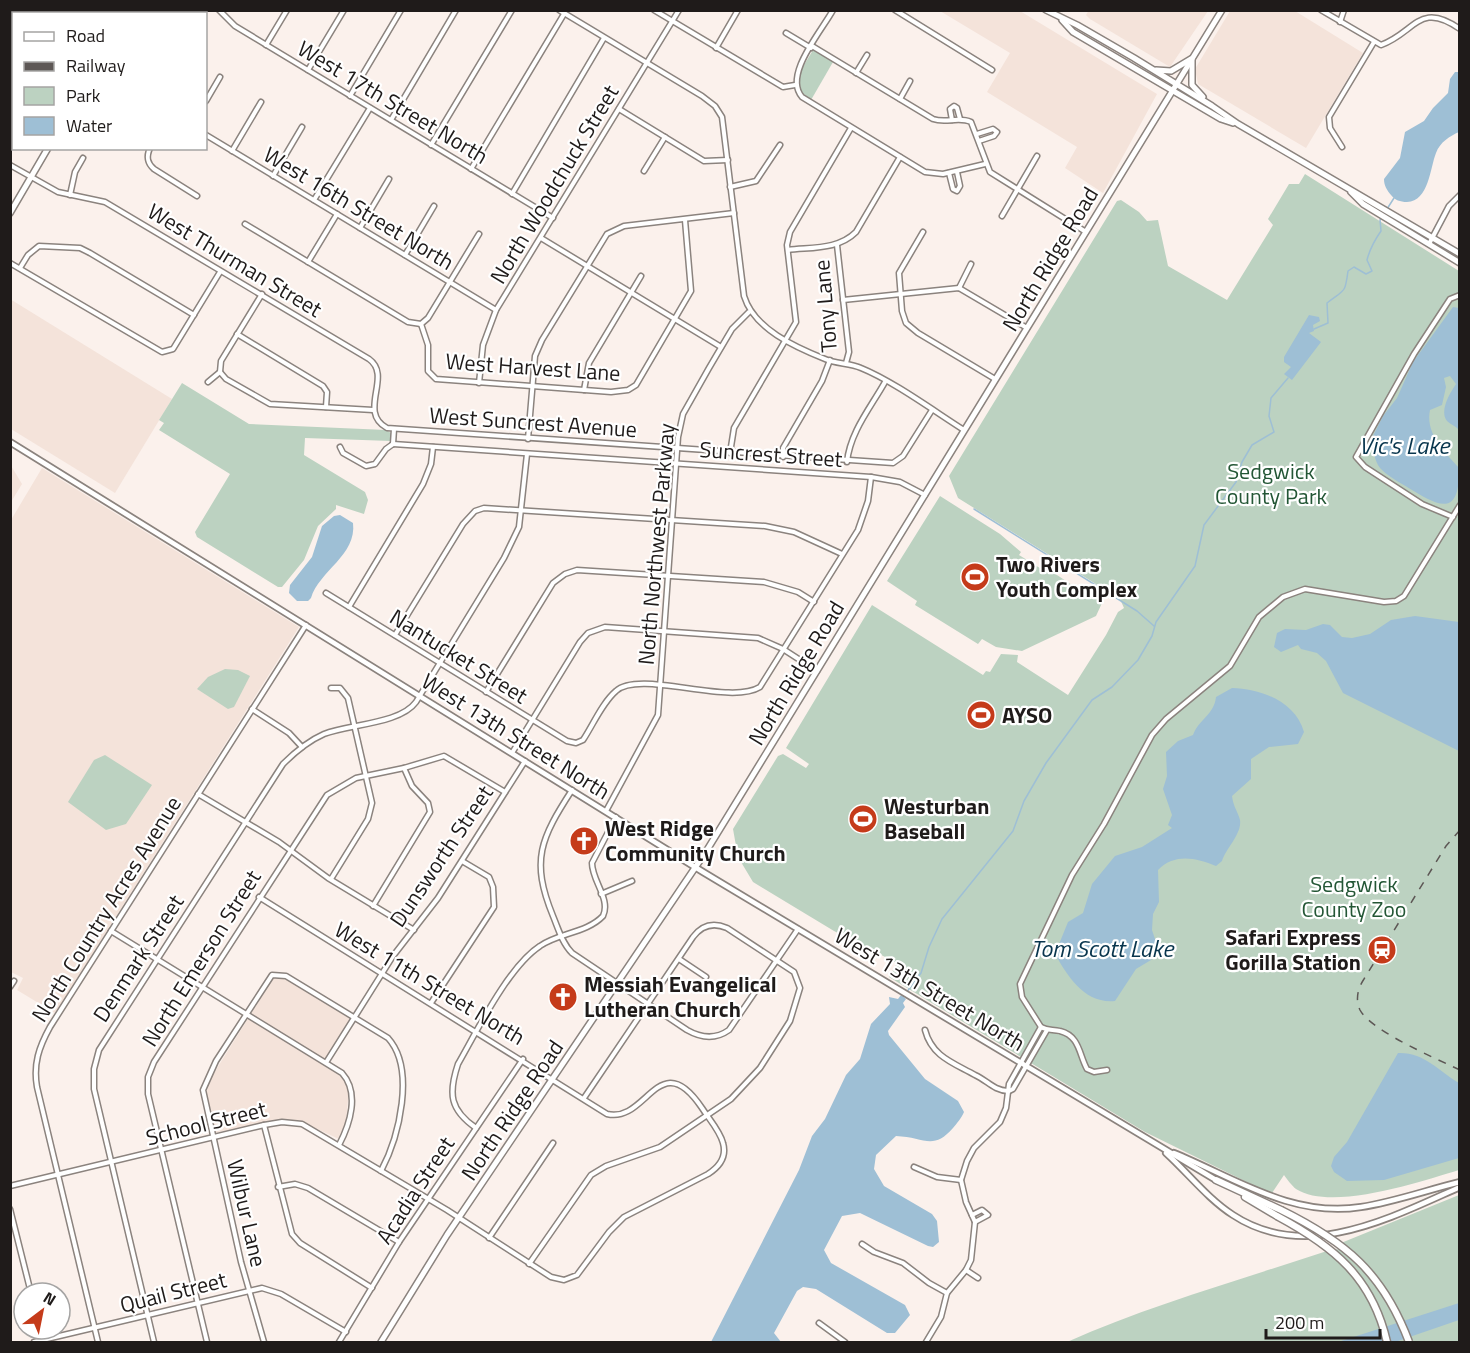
<svg xmlns="http://www.w3.org/2000/svg" width="1470" height="1353" viewBox="0 0 1470 1353" font-family="'Titillium Web',sans-serif">
<style>
.built{fill:#f4e3da}
.green{fill:#bcd2c1}
.water{fill:#9ebfd5}
.lines{fill:none;stroke-linecap:round;stroke-linejoin:round}
.stream{stroke:#9ebfd5;stroke-width:1.5}
.minor-casing{stroke:#8b837e;stroke-width:7}
.tertiary-casing{stroke:#8b837e;stroke-width:8}
.secondary-casing{stroke:#8b837e;stroke-width:8}
.motorway-casing{stroke:#8b837e;stroke-width:9}
.minor{stroke:#fff;stroke-width:4}
.tertiary{stroke:#fff;stroke-width:4.5}
.secondary{stroke:#fff;stroke-width:5}
.motorway{stroke:#fff;stroke-width:6}
.rail{stroke:#5d5755;stroke-width:1.5;stroke-dasharray:8 8;stroke-linecap:butt}
.motorway-bridge-casing{stroke:#8b837e;stroke-width:9;stroke-linecap:butt}
.motorway-bridge{stroke:#fff;stroke-width:6}
.labels{text-anchor:middle;dominant-baseline:central;stroke-width:4.5;stroke-linejoin:round;paint-order:stroke}
.street-label{font-size:22px;fill:#1f1b1a;stroke:#fff}
.park-label{font-size:22px;fill:#235635;stroke:#fff}
.poi-label{font-size:22px;font-weight:bold;fill:#1f1b1a;stroke:#fff;text-anchor:start}
.water-label{font-size:24px;font-style:italic;fill:#08354d;stroke:#fff}
</style>
<rect width="100%" height="100%" fill="#fbf1ec"/>
<g class="built">
<polygon points="1089,10 1208,10 1208,11 1170,67 1090,19 1086,15"/>
<polygon points="940,11 1020,11 1157,94 1103,193 1065,168 1077,147 987,92 1010,53"/>
<polygon points="1230,11 1295,11 1363,53 1306,148 1198,84 1195,69"/>
<polygon points="10,299 172,399 115,493 11,429"/>
<polygon points="10,464 22,484 11,502 10,502"/>
<polygon points="42,468 299,627 55,1013 17,990 23,978 11,972 11,520"/>
<polygon points="274,977 288,980 350,1018 324,1062 338,1073 349,1089 346,1122 339,1139 302,1122 286,1120 213,1133 206,1096 209,1081"/>
</g>
<g class="green">
<polygon points="813,50 833,62 811,100 801,92 798,75"/>
<path d="M1305,174l154,97v899c-37,11 -127,42 -163,19 -4,-3 -9,-10 -12,-14l-12,18 -11,-4 -116,-57 -256,-155 8,-14 -63,-32 -81,-49 -15,-25 -5,-28 45,-73 5,-2 23,14 3,-4 -23,-16 86,-143 111,70 3,-4 4,1 11,-18 17,1 -1,7 51,33 38,-60 12,-23 6,-4 -4,-9 -162,-101 -9,-22 168,-275 4,-1 18,12 8,9 11,-1 10,46 59,34 46,-75 -5,-6 21,-35h10z"/>
<polygon points="182,383 249,424 386,430 391,433 391,441 305,438 304,455 365,492 368,500 364,514 336,505 336,509 318,526 304,560 282,587 278,587 197,537 195,532 230,474 159,430 164,423 159,420"/>
<polygon points="940,496 1000,534 1021,552 1019,555 1043,570 1051,571 1087,595 1089,591 1102,603 1096,616 1022,651 996,647 982,639 978,644 915,605 917,601 887,581"/>
<polygon points="225,669 238,670 250,676 234,707 228,709 197,689 208,677"/>
<polygon points="105,755 152,785 126,824 106,830 68,802 94,760"/>
<path d="M1459,1195v147h-392c83,-37 173,-62 260,-91l19,-3 -5,-5z"/>
</g>
<g class="water">
<path d="M1455,72h4v60c-9,4 -19,10 -23,21 -6,15 -7,48 -29,49 -7,0 -12,-2 -16,-7 -4,-5 -7,-9 -7,-16l16,-21 5,-26 19,-11 9,-13 15,-15 2,-14z"/>
<path d="M1453,307l6,1v122c-3,-4 -8,-5 -12,-9 -8,-10 3,-28 9,-37l-6,-8 -6,2 2,9 -4,18 -12,5c-5,24 15,42 29,58 1,52 -22,37 -52,19 -8,-5 -21,-12 -27,-19 -6,-8 -6,-18 -10,-26l13,-26 14,-18 16,-36z"/>
<polygon points="1309,315 1319,317 1320,321 1313,325 1314,331 1309,333 1321,342 1292,380 1284,374 1291,367 1284,362 1284,357"/>
<path d="M340,515l13,8c4,32 -34,48 -42,75l-3,3h-11l-8,-8 1,-8 22,-28 10,-31 12,-10z"/>
<polygon points="1415,616 1459,622 1459,751 1343,693 1326,661 1317,653 1301,649 1298,645 1281,652 1274,647 1277,633 1285,629 1306,630 1323,624 1330,625 1342,637 1352,638 1370,634 1391,620"/>
<path d="M1232,688c29,1 63,13 72,44l-6,12 -29,3 -18,12v20l-19,17c1,10 6,16 8,24 2,14 -14,28 -18,41l-6,5c-20,-8 -41,-13 -58,4l1,32 -6,12 -1,16 5,15 -6,15 -15,9 -21,32c-30,3 -47,-24 -60,-47l13,-32 15,-9 9,-29 23,-28 27,-9 30,-19 -4,-3 4,-10 -9,-26 4,-13 -1,-24 12,-11 15,-6c6,-16 21,-20 23,-38z"/>
<path d="M901,995l5,4 -3,4 2,4 -17,24 1,4 36,44 33,22 6,11c-3,7 -7,11 -11,16 -20,23 -29,9 -57,8l-20,19 -2,14 10,17 48,28 5,7 2,21 -6,5 -5,-1 -68,-33 -18,3 -18,34 7,13 74,42 5,10 -15,18h-8l-71,-44 -13,-2 -6,4 -23,42 7,9h-70l88,-172 13,-34 13,-17 21,-44 14,-16 11,-35 19,-20 -1,-7 9,2z"/>
<path d="M1398,1053c26,-1 41,18 61,30v75l-75,22 -37,1 -13,-9 -3,-6 3,-9 13,-15z"/>
<polygon points="1459,1303 1459,1320 1395,1342 1338,1342"/>
</g>
<g class="lines">
<g class="stream">
<path d="M1314,329l14,-6 -1,-20c18,-14 18,-9 21,-32l6,-4 12,7 6,-3 -5,-11c3,-12 7,-19 14,-29l-1,-11 14,-22"/>
<polyline points="974,509 1137,611 1154,626"/>
<polyline points="903,997 921,973 929,947 942,919 1013,831 1024,801 1046,763 1092,700 1112,687 1138,660 1152,636 1156,622 1195,566 1204,525 1236,482 1242,462 1252,445 1274,432 1269,416 1271,398 1288,378"/>
</g>
<g class="minor-casing">
<g id="minor">
<polyline points="102,10 107,14"/>
<polyline points="219,10 235,26 553,218"/>
<path d="M559,10l143,86 13,10 7,11 22,179c10,33 51,51 81,63 11,5 25,4 36,9 32,13 73,43 103,62"/>
<polyline points="654,10 783,87 795,85"/>
<path d="M833,10c-12,22 -50,65 -31,87l123,75 18,2 42,-10"/>
<polyline points="895,10 992,70"/>
<path d="M1321,10l60,35c34,-12 38,-45 79,-16"/>
<polyline points="81,14 83,10"/>
<polyline points="1340,22 1344,10"/>
<polyline points="10,32 14,28"/>
<polyline points="786,33 811,48"/>
<polyline points="266,45 287,10"/>
<path d="M812,46l121,73c13,5 25,-3 38,3l19,50 96,60"/>
<polyline points="716,48 738,10"/>
<polyline points="308,70 344,10"/>
<polyline points="856,73 867,55"/>
<polyline points="350,96 401,10"/>
<polyline points="900,99 910,81"/>
<polyline points="206,101 220,77"/>
<polyline points="619,109 704,161 728,160"/>
<polyline points="391,120 456,10"/>
<polyline points="952,120 950,109 954,106 957,108 960,119"/>
<polyline points="977,134 993,129 997,132 994,136 979,141"/>
<polyline points="206,135 496,310"/>
<polyline points="10,138 14,133"/>
<polyline points="431,145 512,10"/>
<polyline points="1342,147 1330,128 1329,117 1374,42"/>
<path d="M150,148c-4,9 -3,15 4,21l43,27"/>
<polyline points="232,151 261,102"/>
<path d="M10,165l48,27 47,10 264,157c24,17 -12,53 18,69l506,35 10,-7 29,-46"/>
<polyline points="471,169 564,14"/>
<polyline points="644,171 665,137"/>
<polyline points="949,173 953,189 957,191 960,186 957,172"/>
<polyline points="273,176 302,127"/>
<polyline points="730,187 756,181 780,145"/>
<polyline points="512,194 604,38"/>
<polyline points="70,195 75,172 83,158"/>
<polyline points="314,200 370,108"/>
<polyline points="1002,216 1037,156"/>
<polyline points="245,224 408,322 421,324"/>
<polyline points="360,228 389,179"/>
<polyline points="923,232 899,273 902,311 906,323 918,333 995,379"/>
<polyline points="541,238 721,347"/>
<polyline points="1429,244 1449,206 1460,195"/>
<polyline points="837,245 849,352 846,363"/>
<path d="M788,250c23,-3 50,0 68,-18l44,-75"/>
<polyline points="405,255 434,206"/>
<polyline points="308,262 337,214"/>
<polyline points="10,263 162,352 173,349 220,272"/>
<polyline points="20,268 28,255 39,246 80,248 90,253 194,315"/>
<polyline points="959,288 971,264"/>
<polyline points="843,300 959,288 1027,328"/>
<polyline points="421,324 428,345 428,371 436,379 611,392 628,390 636,385 691,291 685,220"/>
<polyline points="421,324 428,318 479,234"/>
<polyline points="237,334 323,386 327,392 326,407"/>
<polyline points="220,372 226,379 270,404 373,410"/>
<polyline points="208,382 220,372 221,361 262,294"/>
<polyline points="479,383 483,345 496,310 679,10"/>
<polyline points="584,390 589,363 641,276"/>
<polyline points="528,439 535,356 542,340 607,234 624,226 734,213"/>
<polyline points="393,444 871,477 900,482 925,495"/>
<polyline points="393,444 394,429"/>
<polyline points="340,447 343,453 366,466 375,464 386,449 393,444"/>
<polyline points="730,453 734,428 796,322 787,245 790,232 851,128"/>
<polyline points="783,457 783,448 822,381 830,360"/>
<path d="M847,462c3,-30 24,-55 38,-80"/>
<polyline points="1453,517 1422,504 1365,467 1356,457 1414,354 1450,299 1460,295"/>
<path d="M326,593l241,148 9,2 7,-3c10,-15 19,-37 33,-49 24,-22 113,15 144,-4l98,-157 10,-29 3,-24"/>
<polyline points="349,607 423,484 431,464 433,447"/>
<polyline points="395,635 463,524 475,511 484,508 765,526 794,532 842,554"/>
<polyline points="331,688 340,688 348,698 372,803 368,819 331,879"/>
<polyline points="486,692 553,583 565,574 577,570 764,582 798,592 814,602"/>
<polyline points="252,709 289,733 302,747"/>
<polyline points="512,753 580,642 588,633 605,627 758,638 783,649 817,671"/>
<path d="M572,790c-31,48 -42,70 -19,126 5,12 9,27 19,37l115,77c14,8 28,10 42,0l69,-101"/>
<polyline points="198,794 279,842 328,878 414,930"/>
<polyline points="606,811 658,715 678,437 683,414 709,368 732,329 749,312"/>
<polyline points="601,894 632,881"/>
<polyline points="373,906 430,812 428,803 412,786 404,768"/>
<path d="M111,931l231,142c18,20 8,51 -3,72"/>
<polyline points="679,959 706,977"/>
<polyline points="10,987 14,981"/>
<polyline points="431,1003 494,907 493,887 489,877 462,861"/>
<path d="M925,1030c7,27 29,33 50,45 13,6 18,15 33,16"/>
<polyline points="327,1061 393,956 438,898 525,761"/>
<path d="M1107,1070l-13,2 -7,-3c-8,-14 -7,-33 -27,-38 -7,-2 -12,0 -19,-4l-19,-30 -2,-13 52,-109 32,-51 48,-89 14,-16 64,-53 29,-49 24,-20 22,-8 79,13 12,-1 8,-5 56,-91"/>
<polyline points="1009,1091 1013,1089 1047,1030"/>
<polyline points="264,1125 292,1234 300,1243 372,1288"/>
<path d="M476,1128c-26,-18 -28,-34 -18,-64 19,-33 50,-97 82,-118 18,-13 47,-13 63,-30 8,-17 -11,-35 -11,-53l24,-46"/>
<polyline points="914,1167 937,1177 961,1180"/>
<path d="M10,1186l254,-61 18,-3 20,2 145,86 104,67 13,3 13,-5 32,-43 15,-15 84,-43c11,-7 19,-17 15,-31 -3,-12 -14,-24 -21,-35 -43,-64 -55,16 -95,6l-348,-217"/>
<polyline points="278,1187 295,1184 308,1188 399,1242"/>
<polyline points="10,1209 31,1293"/>
<polyline points="972,1215 982,1210 988,1215 975,1222"/>
<polyline points="489,1238 553,1143"/>
<polyline points="862,1244 874,1252 903,1263 929,1283 947,1293"/>
<path d="M529,1264l62,-89 15,-9 54,-19 71,-48 29,-31 30,-47 10,-33 -6,-16 -67,-44c-14,-6 -25,-3 -34,9l-109,161"/>
<polyline points="966,1270 978,1278"/>
<polyline points="819,1323 845,1342"/>
<polyline points="40,1329 43,1342"/>
<polyline points="34,1342 262,1288 281,1294 346,1332"/>
<path d="M98,1342l-61,-255c-4,-23 2,-40 13,-60l256,-402"/>
<path d="M154,1342l-60,-253v-20l5,-19 184,-286c12,-12 25,-23 41,-30 26,-10 76,-10 92,-32l88,-144 15,-31 8,-73"/>
<polyline points="207,1342 148,1094 148,1077 154,1062 327,795 356,778 404,768 444,756 505,792"/>
<path d="M264,1342l-23,-80 -38,-172 13,-29 56,-86 14,1 102,62c28,31 11,99 -7,133"/>
<polyline points="339,1342 399,1242 523,1059"/>
<polyline points="926,1342 941,1317 947,1293 966,1270 971,1260 975,1222 966,1202 961,1180 967,1161 974,1148 1000,1122 1006,1108 1009,1084 1041,1027"/>
</g>
</g>
<g class="tertiary-casing">
<g id="tertiary">
<polyline points="10,442 703,872 1216,1180"/>
<path d="M1166,1153c22,20 42,46 67,62 73,48 157,3 227,-28"/>
<path d="M1174,1153c61,25 118,65 187,54 33,-5 66,-17 99,-25"/>
</g>
</g>
<g class="secondary-casing">
<g id="secondary">
<polyline points="1046,10 1077,25 1134,58 1212,106 1238,124 1460,254"/>
<polyline points="126,14 128,10"/>
<polyline points="1062,20 1073,32 1221,119 1233,123"/>
<polyline points="1192,60 1192,85 1203,97"/>
<polyline points="1156,70 1171,71 1191,59"/>
<polyline points="1351,192 1363,204 1460,263"/>
<polyline points="10,213 48,148"/>
<polyline points="381,1342 447,1235 707,850 1222,10"/>
</g>
</g>
<g class="motorway-casing">
<g id="motorway">
<polyline points="1216,1180 1281,1210"/>
<polyline points="1245,1197 1277,1216"/>
</g>
</g>
<use href="#minor" class="minor"/>
<use href="#tertiary" class="tertiary"/>
<use href="#secondary" class="secondary"/>
<use href="#motorway" class="motorway"/>
<path class="rail" d="M1460,830l-14,16 -82,133c-6,9 -9,20 -4,31 11,21 77,49 100,60"/>
<g class="motorway-bridge-casing">
<g id="motorway-bridge">
<path d="M1281,1210c65,32 102,63 128,132"/>
<path d="M1277,1216c56,30 95,61 110,126"/>
</g>
</g>
<use href="#motorway-bridge" class="motorway-bridge"/>
</g>
<defs>
<g id="stadium-disc" transform="scale(1.5)"><circle r="9.5" fill="#c53b1a" stroke="#fff"/><path d="M0-5a6.5 5 0 1 0 0 10a6.5 5 0 1 0 0-10ZM-3.5-1.8h7v3.6h-7Z" fill="#fff"/></g>
<g id="church-disc" transform="scale(1.5)"><circle r="9.5" fill="#c53b1a" stroke="#fff"/><path d="M-1.2-6h2.4v3.5h3.3v2.4h-3.3V6h-2.4V-.1h-3.3v-2.4h3.3Z" fill="#fff"/></g>
<g id="station-disc" transform="scale(1.5)"><circle r="9.5" fill="#c53b1a" stroke="#fff"/><path d="M-3-6H3Q5-6 5-4V2Q5 4 3 4L4.5 6H3L1.5 4h-3L-3 6H-4.5L-3 4Q-5 4-5 2V-4Q-5-6-3-6ZM-3.5-4v3h7v-3ZM-3.5 1v1.5H-2V1ZM2 1v1.5H3.5V1Z" fill="#fff"/></g>
</defs>
<g fill-rule="evenodd">
<use href="#stadium-disc" x="975" y="577"/>
<use href="#stadium-disc" x="981" y="715"/>
<use href="#stadium-disc" x="863" y="819"/>
<use href="#church-disc" x="584" y="841"/>
<use href="#station-disc" x="1382" y="950"/>
<use href="#church-disc" x="563" y="997"/>
</g>
<g class="labels">
<g class="street-label">
<text transform="translate(393 102) rotate(31)">West 17th Street North</text>
<text transform="translate(554 184) rotate(-59)">North Woodchuck Street</text>
<text transform="translate(359 208) rotate(31)">West 16th Street North</text>
<text transform="translate(1050 259) rotate(-59)">North Ridge Road</text>
<text transform="translate(235 260) rotate(31)">West Thurman Street</text>
<text transform="translate(825 306) rotate(-95)">Tony Lane</text>
<text transform="translate(533 367) rotate(4)">West Harvest Lane</text>
<text transform="translate(533 422) rotate(4)">West Suncrest Avenue</text>
<text transform="translate(771 454) rotate(4)">Suncrest Street</text>
<text transform="translate(656 544) rotate(-85)">North Northwest Parkway</text>
<text transform="translate(459 656) rotate(32)">Nantucket Street</text>
<text transform="translate(796 673) rotate(-59)">North Ridge Road</text>
<text transform="translate(516 736) rotate(32)">West 13th Street North</text>
<text transform="translate(441 856) rotate(-56)">Dunsworth Street</text>
<text transform="translate(106 909) rotate(-58)">North Country Acres Avenue</text>
<text transform="translate(138 958) rotate(-57)">Denmark Street</text>
<text transform="translate(201 958) rotate(-58)">North Emerson Street</text>
<text transform="translate(430 983) rotate(31)">West 11th Street North</text>
<text transform="translate(930 989) rotate(31)">West 13th Street North</text>
<text transform="translate(512 1110) rotate(-56)">North Ridge Road</text>
<text transform="translate(206 1123) rotate(-14)">School Street</text>
<text transform="translate(415 1190) rotate(-57)">Acadia Street</text>
<text transform="translate(247 1213) rotate(77)">Wilbur Lane</text>
<text transform="translate(173 1292) rotate(-14)">Quail Street</text>
</g>
<g class="park-label">
<text x="1271" y="471">Sedgwick<tspan x="1271" dy="25">County Park</tspan></text>
<text x="1354" y="884">Sedgwick<tspan x="1354" dy="25">County Zoo</tspan></text>
</g>
<g class="poi-label">
<text x="996" y="564">Two Rivers<tspan x="996" dy="25">Youth Complex</tspan></text>
<text x="1002" y="715">AYSO</text>
<text x="884" y="806">Westurban<tspan x="884" dy="25">Baseball</tspan></text>
<text x="605" y="828">West Ridge<tspan x="605" dy="25">Community Church</tspan></text>
<text x="1361" y="937" text-anchor="end">Safari Express<tspan x="1361" dy="25">Gorilla Station</tspan></text>
<text x="584" y="984">Messiah Evangelical<tspan x="584" dy="25">Lutheran Church</tspan></text>
</g>
<g class="water-label">
<text x="1404" y="445">Vic's Lake</text>
<text x="1102" y="948">Tom Scott Lake</text>
</g>
</g>
<rect width="1470" height="1353" fill="none" stroke="#1f1b1a" stroke-width="24"/>
<rect x="12" y="12" width="195" height="138" fill="#ffffff" stroke="#a5a4a3" stroke-width="1.5"/>
<rect x="24" y="32" width="30" height="9" fill="#ffffff" stroke="#a5a4a3" stroke-width="1.5"/>
<text x="66" y="42" font-size="18" fill="#1f1b1a">Road</text>
<rect x="24" y="62" width="30" height="9" fill="#5d5755" stroke="#a5a4a3" stroke-width="1.5"/>
<text x="66" y="72" font-size="18" fill="#1f1b1a">Railway</text>
<rect x="24" y="87" width="30" height="18" fill="#bcd2c1" stroke="#a5a4a3" stroke-width="1.5"/>
<text x="66" y="102" font-size="18" fill="#1f1b1a">Park</text>
<rect x="24" y="117" width="30" height="18" fill="#9ebfd5" stroke="#a5a4a3" stroke-width="1.5"/>
<text x="66" y="132" font-size="18" fill="#1f1b1a">Water</text>
<g transform="translate(42 1311) rotate(32)"><circle r="28" fill="#ffffff" stroke="#a5a4a3" stroke-width="1.5"/>
<path d="M0-4.5L10 22L0 15L-10 22Z" fill="#c53b1a"/>
<text y="-9" font-size="16" font-weight="bold" text-anchor="middle" fill="#1f1b1a">N</text>
</g>
<path d="M1266 1329v9h114v-9" fill="none" stroke="#1f1b1a" stroke-width="3"/>
<text x="1275" y="1329" font-size="18" fill="#1f1b1a" stroke="#ffffff" stroke-width="4.5" paint-order="stroke">200 m</text>
</svg>
